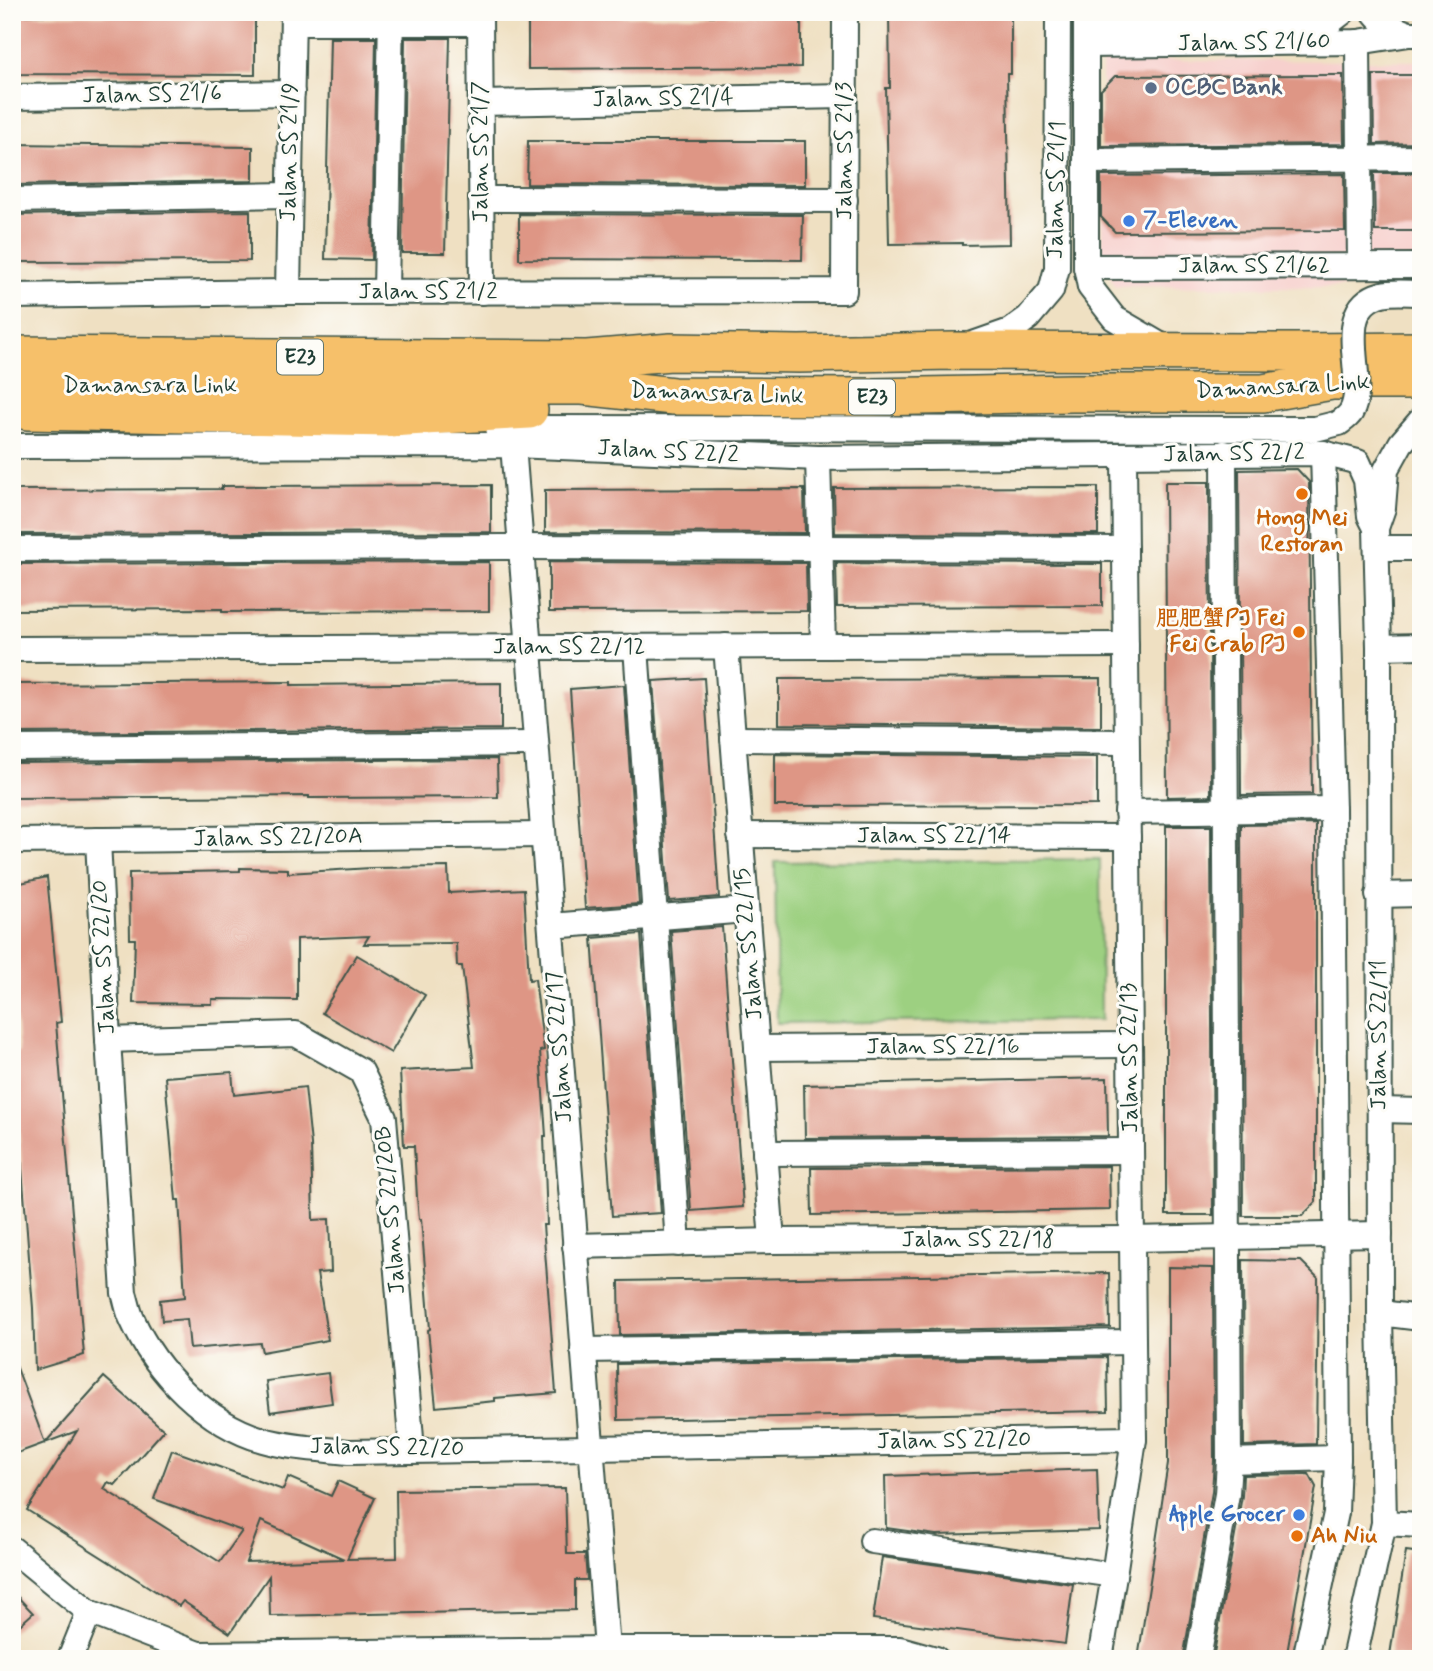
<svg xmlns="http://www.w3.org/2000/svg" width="1433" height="1671" viewBox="0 0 1433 1671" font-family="Mynerve,'LXGW WenKai TC',sans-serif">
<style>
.built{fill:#f7d0cd}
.green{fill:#9dd081;stroke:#5e865a;stroke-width:2}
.building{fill:#de9685;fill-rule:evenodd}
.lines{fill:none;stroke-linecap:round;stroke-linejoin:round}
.minor-casing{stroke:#3e5549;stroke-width:28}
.highway-casing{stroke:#3e5549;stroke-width:40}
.minor{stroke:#fff;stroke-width:24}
.highway{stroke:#f6c06b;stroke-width:37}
.minor-bridge-casing{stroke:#3e5549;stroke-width:28;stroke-linecap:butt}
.minor-bridge{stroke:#fff;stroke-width:24}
.service-dot{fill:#5c6f8a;stroke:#fdfcf7;stroke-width:2.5}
.shop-dot{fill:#3f7fe0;stroke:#fdfcf7;stroke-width:2.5}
.food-dot{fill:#e8710a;stroke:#fdfcf7;stroke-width:2.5}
.labels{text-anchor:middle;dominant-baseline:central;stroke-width:6;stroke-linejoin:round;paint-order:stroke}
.shield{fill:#fdfcf7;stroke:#62766e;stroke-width:2}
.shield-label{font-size:21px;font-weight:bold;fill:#1f3d34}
.street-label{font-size:23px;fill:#1f3d34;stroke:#fdfcf7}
.service-label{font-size:23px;font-weight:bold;fill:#4e5e75;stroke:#fdfcf7;text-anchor:start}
.shop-label{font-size:23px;font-weight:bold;fill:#366cbe;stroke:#fdfcf7;text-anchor:start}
.food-label{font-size:23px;font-weight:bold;fill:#c56008;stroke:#fdfcf7}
</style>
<rect width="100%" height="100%" fill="#fdfcf7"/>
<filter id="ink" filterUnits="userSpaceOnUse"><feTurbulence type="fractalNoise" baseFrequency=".0143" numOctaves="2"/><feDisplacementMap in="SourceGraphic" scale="14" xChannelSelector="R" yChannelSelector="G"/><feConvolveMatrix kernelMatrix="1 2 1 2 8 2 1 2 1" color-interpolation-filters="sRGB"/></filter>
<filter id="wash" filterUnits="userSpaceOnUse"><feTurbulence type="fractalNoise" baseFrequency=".00686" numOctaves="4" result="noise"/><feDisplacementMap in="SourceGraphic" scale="28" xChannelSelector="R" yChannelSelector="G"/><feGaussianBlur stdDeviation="1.57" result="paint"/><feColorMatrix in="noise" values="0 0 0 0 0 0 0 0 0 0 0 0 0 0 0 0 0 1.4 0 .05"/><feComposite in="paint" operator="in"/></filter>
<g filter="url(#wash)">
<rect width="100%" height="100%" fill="#efe0c2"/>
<polygon class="built" points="1102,60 1421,61 1421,288 1114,286 1102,255"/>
<polygon class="green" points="1100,859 1101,1020 777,1023 775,862"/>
<g id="blocks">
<g class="building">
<polygon points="889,12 1011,12 1011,74 1007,74 1010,244 962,245 962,243 889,244 886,88 890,88"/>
<polygon points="12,15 255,16 255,75 12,74"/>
<polygon points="801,15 801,67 528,69 528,17"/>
<polygon points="330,38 376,38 372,260 325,259"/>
<polygon points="405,38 450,38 445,253 402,253"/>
<polygon points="1338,75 1343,75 1344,144 1101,146 1101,90 1115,76"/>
<polygon points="1373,75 1421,75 1421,143 1374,144"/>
<polygon points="528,141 805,141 805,185 527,184"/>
<polygon points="12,144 253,147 253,181 12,185"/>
<polygon points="1374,173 1421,173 1421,231 1375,231"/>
<polygon points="1344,174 1345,231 1115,232 1101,217 1101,176"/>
<polygon points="250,211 250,261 12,262 12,215"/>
<polygon points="519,214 803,215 802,260 519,259"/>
<polygon points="1297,469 1309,482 1312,794 1241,795 1239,470"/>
<polygon points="1165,482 1209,482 1211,796 1167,797"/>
<polygon points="491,485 491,532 12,534 12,490 222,489 222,486"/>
<polygon points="1098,487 1098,534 835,533 834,488"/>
<polygon points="804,489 805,533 545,532 545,490"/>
<polygon points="489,562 489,611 222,612 222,609 12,610 12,564"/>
<polygon points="549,562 806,563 807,611 549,612"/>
<polygon points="836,563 1102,564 1102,606 837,607"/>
<polygon points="704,678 719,897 669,901 653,681"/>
<polygon points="1101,678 1101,727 779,724 779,679"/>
<polygon points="291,682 291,685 501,683 501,729 12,733 12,684"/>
<polygon points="624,685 639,904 585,908 570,689"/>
<polygon points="775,754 1097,757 1097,805 775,806"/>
<polygon points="497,759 498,797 309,798 309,796 12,798 12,763"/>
<polygon points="1316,824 1316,1202 1302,1216 1243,1216 1241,825"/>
<polygon points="1166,826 1211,826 1213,1215 1166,1215"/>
<polygon points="448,867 449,893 524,889 529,980 535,979 544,1050 540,1051 546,1136 544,1136 547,1225 543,1225 556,1393 495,1398 495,1401 436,1407 428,1330 430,1329 421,1219 419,1219 417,1197 414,1146 404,1146 400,1071 474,1067 462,966 457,966 456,943 364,944 369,936 297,939 297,1000 212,999 212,1004 133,1003 135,939 130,939 129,873 240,871 240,868 288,869 288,873 371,868"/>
<polygon points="47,877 61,1022 56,1023 84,1355 35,1370 33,1308 13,1054 19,1052 12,966 12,885"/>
<polygon points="722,927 743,1207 691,1211 671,931"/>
<polygon points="641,934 661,1213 612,1216 592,938"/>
<polygon points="357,955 425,995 391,1053 322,1013"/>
<polygon points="232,1072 234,1095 305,1087 311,1144 313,1220 329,1219 331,1272 317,1273 328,1340 262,1352 260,1343 190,1349 187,1319 162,1321 160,1300 185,1297 179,1200 176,1200 165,1077"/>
<polygon points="1107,1078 1108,1136 805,1138 804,1085"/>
<polygon points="1109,1166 1110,1210 812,1215 811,1168"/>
<polygon points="1243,1260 1301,1261 1318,1278 1316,1444 1244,1446"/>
<polygon points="1168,1267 1213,1268 1214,1461 1212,1492 1183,1659 1138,1659 1168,1463"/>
<polygon points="1109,1273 1110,1327 620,1335 619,1281"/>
<polygon points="1107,1357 1108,1411 618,1420 617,1364"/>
<path d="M12,1360h2l31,83 59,-66 60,53 -49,55 -7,-3 -4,7 116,73 22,-31 -88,-32 18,-49 111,40 5,-13 43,19 7,-15 37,17 -28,61 50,-1 -1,-68 169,-2 2,66h18l2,26h-12v30l-305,6 -1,-40 -39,57 -47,-32 -4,5 -152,-96 50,-79 -65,24zM261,1521l83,38 -98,3z"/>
<polygon points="328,1373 332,1403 270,1412 266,1381"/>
<polygon points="1097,1469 1099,1530 936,1535 886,1528 885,1476"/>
<polygon points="1309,1474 1316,1487 1286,1659 1213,1659 1242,1496 1243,1475"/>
<polygon points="1406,1551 1421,1553 1421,1631 1417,1659 1390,1655"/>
<polygon points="882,1557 1073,1584 1065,1644 873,1619"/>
<polygon points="12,1591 33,1613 12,1632"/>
</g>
</g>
</g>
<g filter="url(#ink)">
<use href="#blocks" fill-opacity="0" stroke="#3e5549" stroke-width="2"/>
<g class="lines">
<g class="minor-casing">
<g id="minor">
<polyline points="480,12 482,292"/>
<polyline points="1086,12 1086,267 1090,287 1114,318 1169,350"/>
<path d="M1374,12c9,12 21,17 35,22"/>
<polyline points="293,23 480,23"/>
<polyline points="1086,27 1320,25 1330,22 1343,12"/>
<polyline points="1358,42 1360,266"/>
<polyline points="1087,45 1358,42 1409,34 1421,34"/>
<polyline points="12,97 292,93"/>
<polyline points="481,103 845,96"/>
<polyline points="1087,161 1421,158"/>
<polyline points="481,199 845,200"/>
<polyline points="12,200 289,195"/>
<polyline points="1086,267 1421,266"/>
<polyline points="288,292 293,12"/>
<polyline points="386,292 391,12"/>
<polyline points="12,296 288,292 844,291 845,12"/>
<polyline points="973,344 1010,331 1028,318 1051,291 1057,268 1058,12"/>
<polyline points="497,428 1315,429 1339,423"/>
<polyline points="513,445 607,1649"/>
<polyline points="12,446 513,445 818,458 1323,453 1358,462 1366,480 1370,516 1376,528"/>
<polyline points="818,458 823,646"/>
<polyline points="1377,548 1421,548"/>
<polyline points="12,549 506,547 1125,549"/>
<polyline points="726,646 772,1241"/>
<polyline points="636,647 678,1244"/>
<polyline points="1379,647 1421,646"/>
<polyline points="12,649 1126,645"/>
<polyline points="733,739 1126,742"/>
<polyline points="12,748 536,744"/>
<polyline points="1127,812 1333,809"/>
<polyline points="740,835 1128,837"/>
<path d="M98,840l10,200 16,253c3,9 4,18 8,26 24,54 75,105 131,121 28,8 57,9 86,12l785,-13"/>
<polyline points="12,841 543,835"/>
<polyline points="1378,895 1421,894"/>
<polyline points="551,926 746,910"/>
<polyline points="108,1040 296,1034 361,1071 384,1118 412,1450"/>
<polyline points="757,1048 1130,1045"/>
<polyline points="1380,1110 1421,1111"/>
<polyline points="765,1153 1131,1151"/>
<polyline points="575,1246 772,1241 1131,1239 1380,1234"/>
<polyline points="1380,1313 1421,1318"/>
<polyline points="583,1350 1133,1342"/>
<polyline points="1229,1461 1338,1458"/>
<polyline points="1384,1523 1421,1525"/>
<polyline points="872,1541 1114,1575"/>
<polyline points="12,1549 89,1612 198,1654 607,1649 900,1649 936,1659"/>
<polyline points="70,1659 89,1612"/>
<polyline points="1100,1659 1114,1575 1134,1439 1124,456"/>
<polyline points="1198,1659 1227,1494 1229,1461 1224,453"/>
<polyline points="1305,1659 1336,1513 1338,1458 1333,809 1323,453"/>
<polyline points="1354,1659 1384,1523 1380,1313 1379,647 1376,528 1383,508 1386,470 1401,443 1421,420"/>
</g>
</g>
<g class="highway-casing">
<g id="highway">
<polyline points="12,355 587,359 671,352 799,354 953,351 1295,352 1421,351"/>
<polyline points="12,386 583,386 673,396 870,397 1072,393 1263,393 1332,381 1421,381"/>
<polyline points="27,411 389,418 529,410"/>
</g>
</g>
<use href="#minor" class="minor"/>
<use href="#highway" class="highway"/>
<g class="minor-bridge-casing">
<path id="minor-bridge" d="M1339,423c4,-3 9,-6 12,-11 19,-33 -22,-104 31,-118 12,-3 26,-1 39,-1"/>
</g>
<use href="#minor-bridge" class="minor-bridge"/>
</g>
</g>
<circle class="service-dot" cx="1151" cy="88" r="7"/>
<g class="shop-dot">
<circle cx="1129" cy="221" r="7"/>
<circle cx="1299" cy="1515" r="7"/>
</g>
<g class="food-dot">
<circle cx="1302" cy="494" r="7"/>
<circle cx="1299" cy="632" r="7"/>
<circle cx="1297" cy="1536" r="7"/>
</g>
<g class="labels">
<g class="shield">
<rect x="277" y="339.5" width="46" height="35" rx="5"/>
<rect x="849" y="379.5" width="46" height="35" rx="5"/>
</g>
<g class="shield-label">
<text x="300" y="357">E23</text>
<text x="872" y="397">E23</text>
</g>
<g class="street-label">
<text transform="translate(1254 43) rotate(-1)">Jalan SS 21/60</text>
<text transform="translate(152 95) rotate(-1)">Jalan SS 21/6</text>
<text transform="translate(663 99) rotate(-1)">Jalan SS 21/4</text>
<text transform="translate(845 151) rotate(-90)">Jalan SS 21/3</text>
<text transform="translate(290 152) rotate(-89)">Jalan SS 21/9</text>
<text transform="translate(481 152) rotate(-90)">Jalan SS 21/7</text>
<text transform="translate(1057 190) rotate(-89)">Jalan SS 21/1</text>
<text x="1254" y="266">Jalan SS 21/62</text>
<text x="428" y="292">Jalan SS 21/2</text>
<text x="150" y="386">Damansara Link</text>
<text transform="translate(1283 387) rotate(-3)">Damansara Link</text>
<text transform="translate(717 394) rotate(2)">Damansara Link</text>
<text transform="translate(668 452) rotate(3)">Jalan SS 22/2</text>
<text transform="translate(1234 454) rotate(-1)">Jalan SS 22/2</text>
<text x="569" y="647">Jalan SS 22/12</text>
<text x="934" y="836">Jalan SS 22/14</text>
<text transform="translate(278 838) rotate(-1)">Jalan SS 22/20A</text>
<text transform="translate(749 944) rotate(-95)">Jalan SS 22/15</text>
<text transform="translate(104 957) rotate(-93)">Jalan SS 22/20</text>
<text transform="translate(1379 1035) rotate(-90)">Jalan SS 22/11</text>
<text transform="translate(560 1047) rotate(-94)">Jalan SS 22/17</text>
<text x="943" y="1047">Jalan SS 22/16</text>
<text transform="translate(1130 1058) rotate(-91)">Jalan SS 22/13</text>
<text transform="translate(391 1210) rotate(-95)">Jalan SS 22/20B</text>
<text x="978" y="1240">Jalan SS 22/18</text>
<text transform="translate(954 1441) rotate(-1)">Jalan SS 22/20</text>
<text transform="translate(387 1448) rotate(1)">Jalan SS 22/20</text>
</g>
<g class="service-label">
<text x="1165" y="88">OCBC Bank</text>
</g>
<g class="shop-label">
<text x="1143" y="221">7-Eleven</text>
<text x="1285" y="1515" text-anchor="end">Apple Grocer</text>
</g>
<g class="food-label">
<text x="1302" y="519">Hong Mei<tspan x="1302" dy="26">Restoran</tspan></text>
<text x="1285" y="619" text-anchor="end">肥肥蟹PJ Fei<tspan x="1285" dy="26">Fei Crab PJ</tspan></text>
<text x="1311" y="1536" text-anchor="start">Ah Niu</text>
</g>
</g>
<rect width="1433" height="1671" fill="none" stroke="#fdfcf7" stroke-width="42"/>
</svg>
